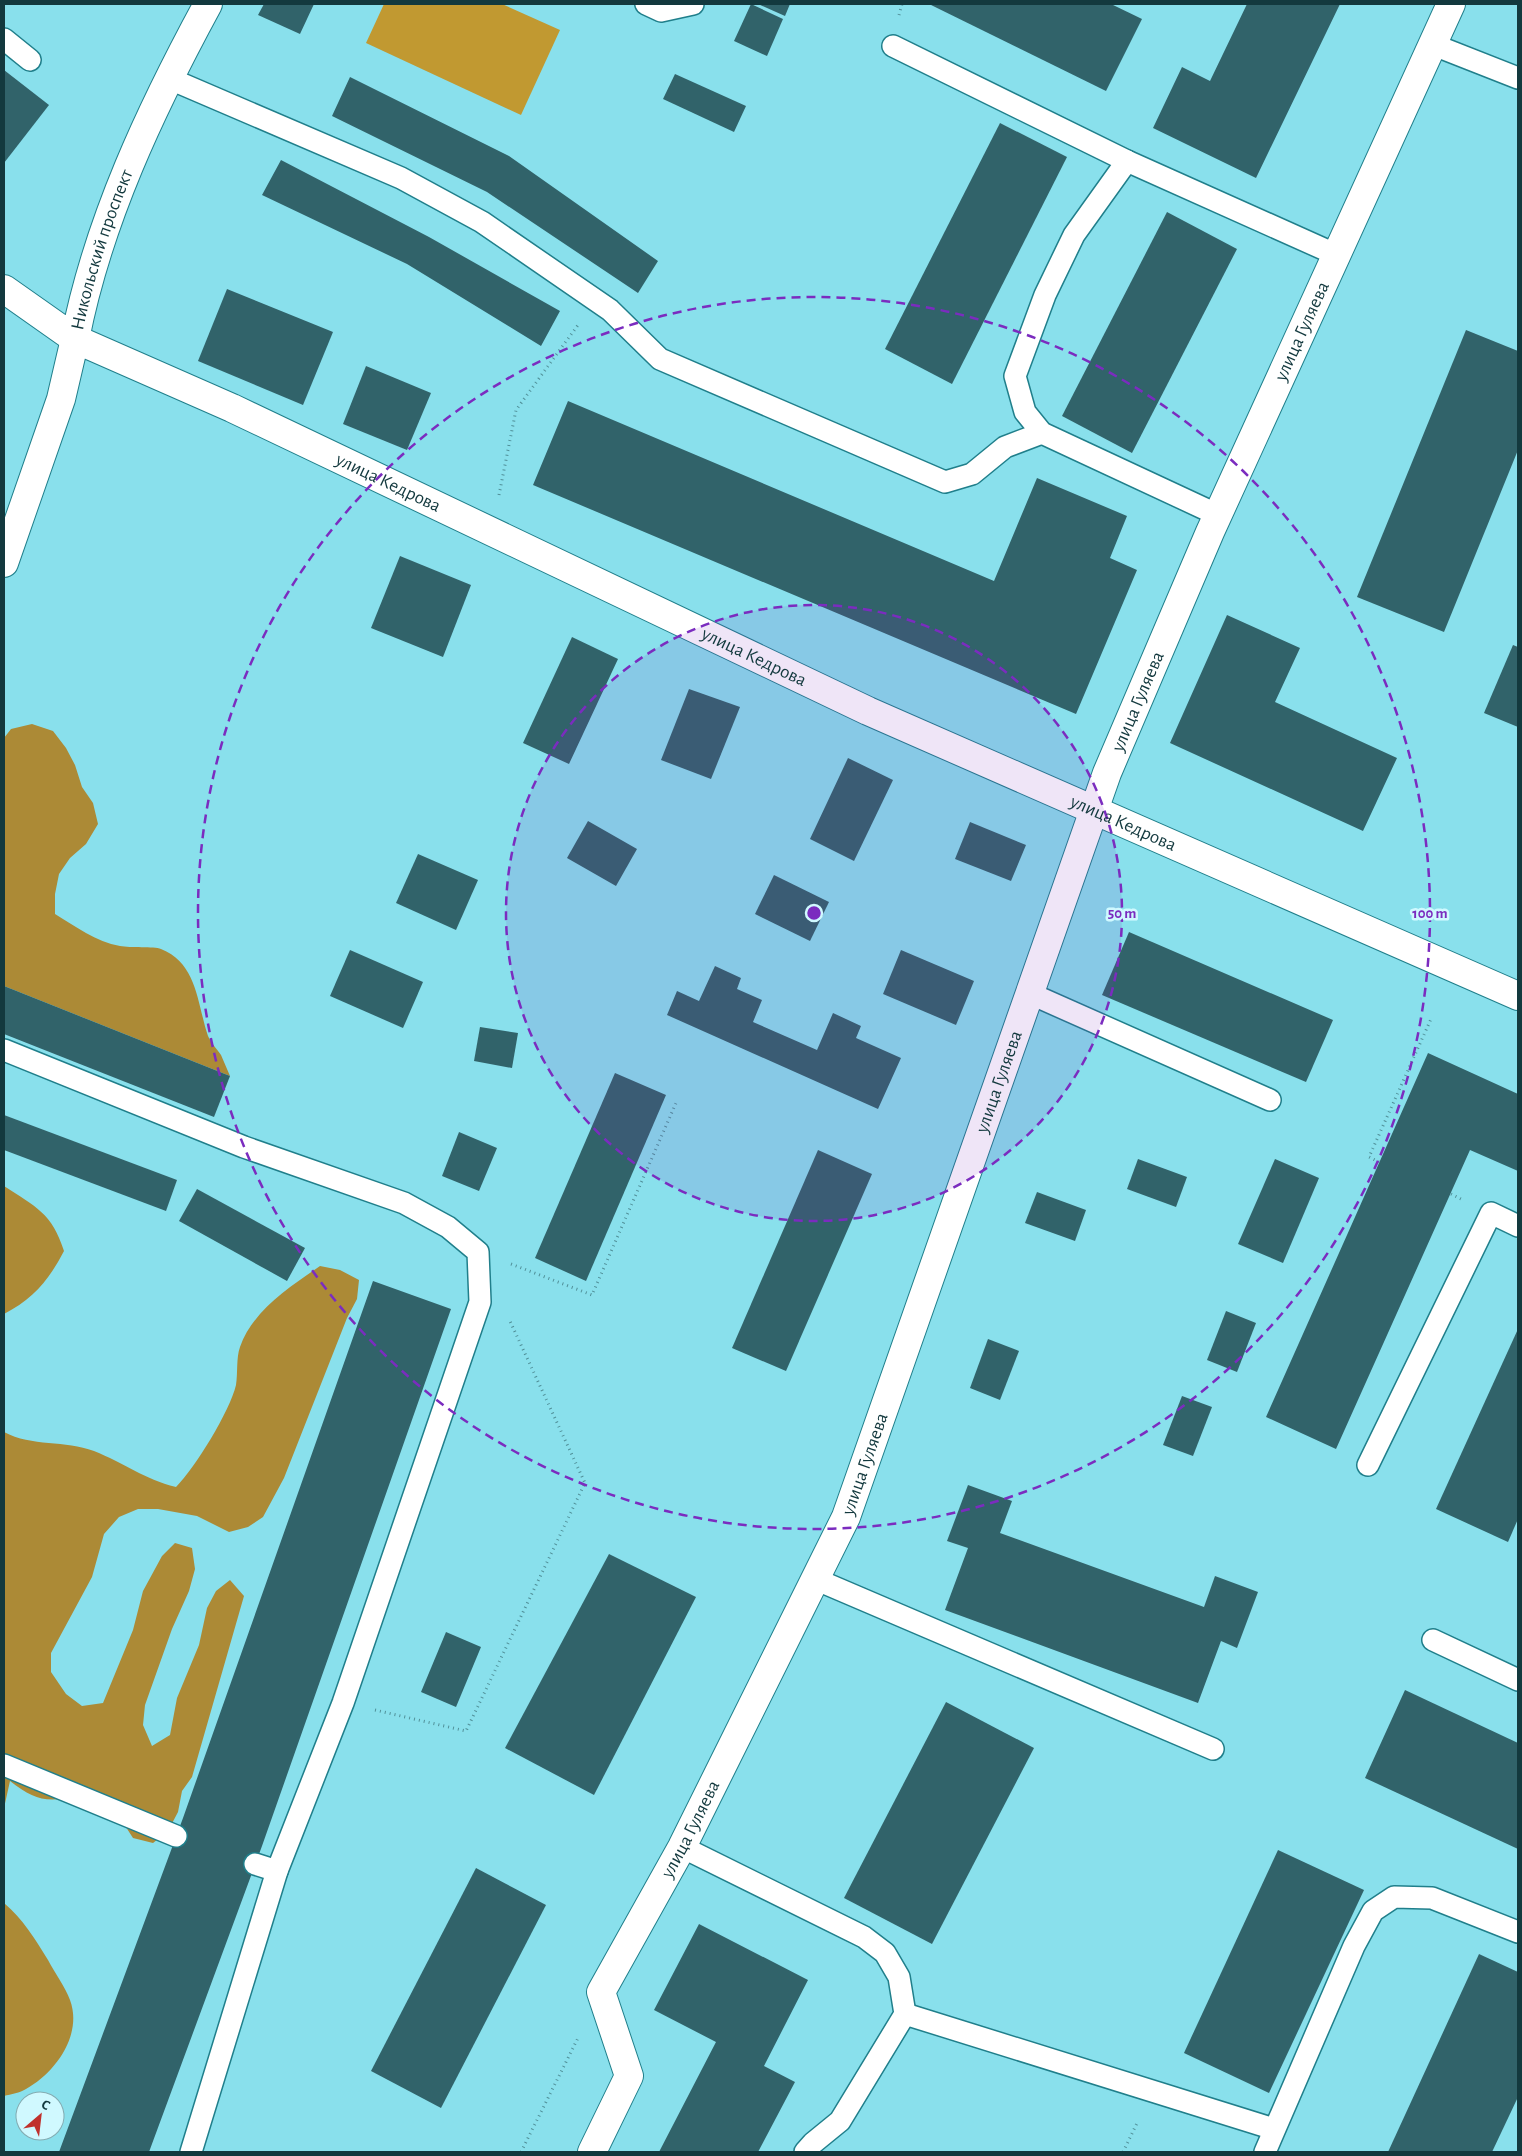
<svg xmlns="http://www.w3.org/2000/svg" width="1522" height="2156" viewBox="0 0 1522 2156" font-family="'Alegreya Sans',sans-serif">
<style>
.green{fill:#c19931}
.forest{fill:#ac8a36}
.building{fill:#31636a}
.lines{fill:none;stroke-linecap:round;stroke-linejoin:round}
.service-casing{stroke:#207f8b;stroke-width:24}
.minor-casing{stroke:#207f8b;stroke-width:30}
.secondary-casing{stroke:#207f8b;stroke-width:30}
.path{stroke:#519099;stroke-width:3;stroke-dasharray:1 4;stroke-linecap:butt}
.service{stroke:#fff;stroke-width:21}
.minor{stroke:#fff;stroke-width:28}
.secondary{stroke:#fff;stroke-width:28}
.ring{fill:none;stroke:#7b2cbf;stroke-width:2.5;stroke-dasharray:9 6}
.labels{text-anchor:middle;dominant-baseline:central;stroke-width:5;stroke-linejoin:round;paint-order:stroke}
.street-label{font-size:19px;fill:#13393e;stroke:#d0f9ff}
.centre{fill:#7b2cbf;stroke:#d0f9ff;stroke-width:2.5}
.ring-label{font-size:15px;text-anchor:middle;font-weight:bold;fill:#7b2cbf;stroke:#d0f9ff;stroke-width:5;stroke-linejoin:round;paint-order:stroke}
</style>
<rect width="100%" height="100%" fill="#89e0ec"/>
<polygon class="green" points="384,4 502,4 560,30 521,115 366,43"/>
<g class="forest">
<path d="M32,724l21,7 13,17 9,17 7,22 11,16 5,21 -12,20 -16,14 -11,16 -4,20v20c20,12 41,28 65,32 10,2 34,0 41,3 37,15 36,55 47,87 3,7 9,13 13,19 3,7 6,14 9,21l-226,-90v-248l7,-9z"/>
<path d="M4,1186c32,21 48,27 60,65 -15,29 -31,48 -60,63z"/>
<path d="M320,1266l20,4 19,10 -2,19 -10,19 -63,160 -21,39 -15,10 -19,5 -32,-16 -39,-7h-20l-19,8 -15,17 -12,43 -41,76v19l15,22 16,12 21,-3 30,-73 10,-39 19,-35 13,-13 17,5 3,21 -6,22 -17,38 -27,76 -2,20 9,21 18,-11 7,-37 22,-53 8,-37 9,-17 14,-11 14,16 -52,181 -10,14 -4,21 -10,19 -15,12 -20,-5 -11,-17 -46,-25c-29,7 -42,4 -66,-15l-6,27v-376c28,15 61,8 90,19 30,12 50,28 82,36 19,-19 54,-76 60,-102 2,-12 0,-27 4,-38 13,-37 50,-60 80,-81z"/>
<path d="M4,1903c19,16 31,36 44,57 7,13 17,27 22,40 13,35 -15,73 -44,89 -6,4 -15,5 -22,7z"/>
</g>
<g class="building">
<polygon points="264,4 314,4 300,34 258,15"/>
<polygon points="751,4 783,19 767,56 734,41"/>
<polygon points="758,4 790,4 785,16"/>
<polygon points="929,4 1111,4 1142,19 1106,91"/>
<polygon points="1247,4 1340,4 1256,178 1153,128 1182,67 1210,81"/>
<polygon points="4,70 49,105 4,163"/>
<polygon points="675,74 746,106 734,132 663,99"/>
<polygon points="350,77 509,156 658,261 638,293 487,192 332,116"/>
<polygon points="1000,123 1067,157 952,384 885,349"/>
<polygon points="281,160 429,237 560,311 541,346 407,264 262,195"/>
<polygon points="1167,212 1237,249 1132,453 1062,416"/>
<polygon points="227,289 333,332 303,405 198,361"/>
<polygon points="1466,330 1518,351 1518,450 1444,632 1357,597"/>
<polygon points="366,366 431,393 407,450 343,424"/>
<polygon points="568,401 994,581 1037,478 1127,516 1110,558 1137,570 1076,714 533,485"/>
<polygon points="400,556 471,585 443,657 371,628"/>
<polygon points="1227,615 1300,648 1275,702 1397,758 1363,831 1170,743"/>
<polygon points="572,637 618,659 569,764 523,743"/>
<polygon points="1513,645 1518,647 1518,727 1484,713"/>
<polygon points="689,689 740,707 711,779 661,760"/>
<polygon points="848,758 893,780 854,861 810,839"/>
<polygon points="588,821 637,849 616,886 567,858"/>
<polygon points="970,822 1026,845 1011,881 955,859"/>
<polygon points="418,854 478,880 456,930 396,903"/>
<polygon points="774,875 829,902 810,941 755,914"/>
<polygon points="1129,932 1333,1020 1306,1082 1102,995"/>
<polygon points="350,950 423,982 403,1028 330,996"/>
<polygon points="901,950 974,981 956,1025 883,994"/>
<polygon points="715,966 741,978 737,989 762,1000 753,1022 817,1050 833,1013 861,1026 856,1038 901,1058 878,1109 667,1015 677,991 699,1001"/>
<polygon points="4,986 230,1076 214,1117 4,1034"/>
<polygon points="480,1027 518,1033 512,1068 474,1061"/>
<polygon points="1428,1053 1518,1094 1518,1171 1470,1150 1336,1449 1266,1417"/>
<polygon points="615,1073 666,1095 586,1281 535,1258"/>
<polygon points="4,1115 177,1180 166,1211 4,1150"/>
<polygon points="459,1132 497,1148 479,1191 442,1176"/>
<polygon points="818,1150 872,1174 786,1371 732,1348"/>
<polygon points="1138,1159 1187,1177 1176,1207 1127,1189"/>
<polygon points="1275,1159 1319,1178 1283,1263 1238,1244"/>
<polygon points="197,1189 305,1248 287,1281 179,1221"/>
<polygon points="1037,1192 1086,1210 1075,1241 1025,1223"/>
<polygon points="373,1281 451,1309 262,1846 149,2152 59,2152 183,1818"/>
<polygon points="1226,1311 1256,1323 1237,1372 1207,1360"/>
<polygon points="1518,1329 1518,1519 1508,1542 1436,1509"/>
<polygon points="988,1339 1019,1351 1000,1400 970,1388"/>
<polygon points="1182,1396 1212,1407 1193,1456 1163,1445"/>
<polygon points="968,1485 1012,1501 1000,1533 1204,1607 1215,1576 1258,1592 1237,1648 1221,1641 1198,1703 945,1610 968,1548 947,1541"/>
<polygon points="609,1554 696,1597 594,1795 505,1748"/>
<polygon points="446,1632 481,1647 456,1707 421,1692"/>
<polygon points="1405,1690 1518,1743 1518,1849 1365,1778"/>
<polygon points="946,1702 1034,1748 932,1944 844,1898"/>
<polygon points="1278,1850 1364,1890 1269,2093 1184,2053"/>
<polygon points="476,1868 546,1905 441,2108 371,2071"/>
<polygon points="699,1924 808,1980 764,2066 795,2082 758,2152 659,2152 716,2042 654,2010"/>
<polygon points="1479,1954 1518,1972 1518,2097 1492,2152 1388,2152"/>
</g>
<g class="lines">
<g class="service-casing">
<g id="service">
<polyline points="646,4 661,11 693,4"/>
<polyline points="4,39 30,60"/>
<polyline points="1434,45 1518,78"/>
<polyline points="893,46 1127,161"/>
<polyline points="168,78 401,178 482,222 610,310 660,359 945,482 972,474 1005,447 1042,433"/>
<polyline points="1218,515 1042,433 1025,412 1015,376 1045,295 1074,235 1127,161 1337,255"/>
<polyline points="1029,993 1270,1100"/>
<polyline points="4,1050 244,1147 404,1203 448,1227 478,1252 480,1302 343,1703 277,1871 191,2152"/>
<polyline points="1368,1465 1491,1213 1518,1226"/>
<polyline points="815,1579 1213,1749"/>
<polyline points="1433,1640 1518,1680"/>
<polyline points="4,1765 176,1836"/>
<polyline points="682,1847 864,1937 885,1953 899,1977 905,2014 840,2121 813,2143 805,2152"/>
<polyline points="255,1864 277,1871"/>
<polyline points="905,2014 1274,2129"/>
<polyline points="1265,2152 1354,1946 1373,1911 1394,1897 1432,1898 1518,1932"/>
</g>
</g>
<g class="minor-casing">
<g id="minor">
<path id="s1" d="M4,289l71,50c23,-118 76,-230 133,-335"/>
<path id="s2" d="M592,2152l37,-76 -28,-84 81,-145 164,-330 261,-744 103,-241 241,-528"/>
</g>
</g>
<g class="secondary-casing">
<g id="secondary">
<path id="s3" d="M4,563l57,-164 14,-60 157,69 636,303 650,285"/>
</g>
</g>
<g class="path">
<polyline points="899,15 902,4"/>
<polyline points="499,495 516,410 578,325"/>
<polyline points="1379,1162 1369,1157 1431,1019"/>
<polyline points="1451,1194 1461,1199"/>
<polyline points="511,1264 592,1295 676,1103"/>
<polyline points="375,1710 466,1731 585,1483 509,1319"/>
<polyline points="521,2152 578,2038"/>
<polyline points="1123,2152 1138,2121"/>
</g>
<use href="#service" class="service"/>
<use href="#minor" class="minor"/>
<use href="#secondary" class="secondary"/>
</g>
<circle cx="814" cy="913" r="308" fill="#7b2cbf" fill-opacity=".12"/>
<g class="ring">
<circle cx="814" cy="913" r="308"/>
<circle cx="814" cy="913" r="616"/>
</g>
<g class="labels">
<g class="street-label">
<text stroke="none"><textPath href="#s1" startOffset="180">Никольский проспект</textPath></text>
<text stroke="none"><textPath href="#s2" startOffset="1979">улица Гуляева</textPath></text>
<text stroke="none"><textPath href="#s3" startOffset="580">улица Кедрова</textPath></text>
<text stroke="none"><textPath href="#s3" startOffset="985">улица Кедрова</textPath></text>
<text stroke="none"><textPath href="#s2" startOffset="1574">улица Гуляева</textPath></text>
<text stroke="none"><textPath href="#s3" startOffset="1390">улица Кедрова</textPath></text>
<text stroke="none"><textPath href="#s2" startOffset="1169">улица Гуляева</textPath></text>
<text stroke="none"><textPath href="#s2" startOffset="764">улица Гуляева</textPath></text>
<text stroke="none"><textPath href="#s2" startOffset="359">улица Гуляева</textPath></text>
</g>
</g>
<circle cx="814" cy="913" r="8" class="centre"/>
<g class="ring-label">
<text x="1122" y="918">50 m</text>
<text x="1430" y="918">100 m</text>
</g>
<rect width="1522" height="2156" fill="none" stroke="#13393e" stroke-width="10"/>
<g transform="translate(40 2116) rotate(28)"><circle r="24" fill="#d0f9ff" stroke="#84acb2"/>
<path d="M0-4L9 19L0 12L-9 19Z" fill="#c0312d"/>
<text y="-8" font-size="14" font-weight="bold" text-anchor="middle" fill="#13393e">С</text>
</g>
</svg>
